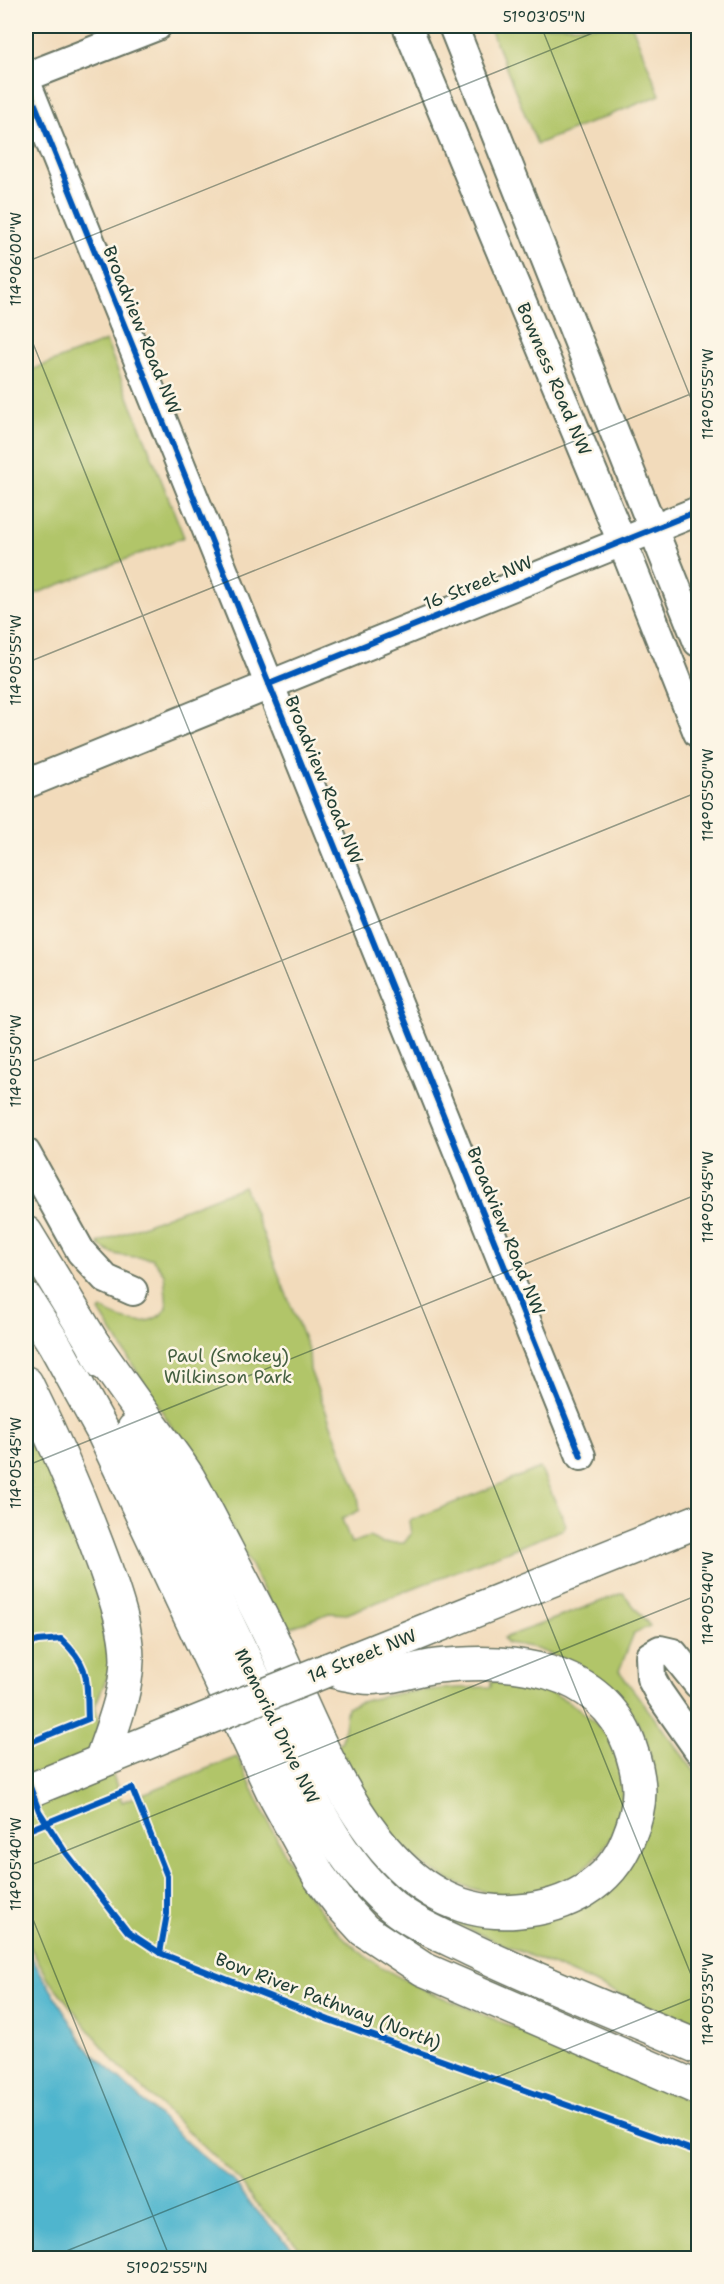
<svg xmlns="http://www.w3.org/2000/svg" width="724" height="2284" viewBox="0 0 724 2284" font-family="'Shantell Sans',sans-serif">
<style>
.green{fill:#b1c569;stroke:#68814e;stroke-width:1.5}
.water{fill:#50b5ce;stroke:#387981;stroke-width:1.5}
.lines{fill:none;stroke-linecap:round;stroke-linejoin:round}
.minor-casing{stroke:#697463;stroke-width:32}
.major-casing{stroke:#697463;stroke-width:36}
.minor{stroke:#fff;stroke-width:28}
.major{stroke:#fff;stroke-width:33}
.major-bridge-casing{stroke:#697463;stroke-width:36;stroke-linecap:butt}
.major-bridge{stroke:#fff;stroke-width:33}
.cycleway-casing{stroke:#fcf5e5;stroke-width:10}
.cycleway{stroke:#0057b8;stroke-width:6}
.ticks{fill:none;stroke:#1f3d34;stroke-width:1.5;stroke-opacity:0.45}
.labels{text-anchor:middle;dominant-baseline:central;stroke-width:5;stroke-linejoin:round;paint-order:stroke}
.street-label{font-size:18px;fill:#1f3d34;stroke:#fcf5e5}
.park-label{font-size:18px;fill:#445f41;stroke:#fcf5e5}
.neatline{fill:none;stroke:#1f3d34;stroke-width:2}
.ticks-label{font-size:15px;text-anchor:middle;fill:#1f3d34}
</style>
<rect width="100%" height="100%" fill="#fcf5e5"/>
<filter id="ink" filterUnits="userSpaceOnUse"><feTurbulence type="fractalNoise" baseFrequency=".0167" numOctaves="2"/><feDisplacementMap in="SourceGraphic" scale="12" xChannelSelector="R" yChannelSelector="G"/><feConvolveMatrix kernelMatrix="1 2 1 2 8 2 1 2 1" color-interpolation-filters="sRGB"/></filter>
<filter id="wash" filterUnits="userSpaceOnUse"><feTurbulence type="fractalNoise" baseFrequency=".008" numOctaves="4" result="noise"/><feDisplacementMap in="SourceGraphic" scale="24" xChannelSelector="R" yChannelSelector="G"/><feGaussianBlur stdDeviation="1.35" result="paint"/><feColorMatrix in="noise" values="0 0 0 0 0 0 0 0 0 0 0 0 0 0 0 0 0 1.4 0 .05"/><feComposite in="paint" operator="in"/></filter>
<g filter="url(#wash)">
<rect width="100%" height="100%" fill="#f2dbbb"/>
<g class="green">
<polygon points="489,26 632,26 660,95 537,144"/>
<polygon points="106,341 184,537 35,594 26,569 26,372"/>
<path d="M244,1186l65,166 1,18 47,122 3,18 -18,9 9,24 18,-6 13,6h22l7,-9 -2,-13 131,-53 26,57 -2,4 -217,85 -18,-1 -45,17 -69,-134 -116,-185 3,-2c19,13 49,21 65,-1l-3,-34 -12,-16c-19,-2 -41,1 -54,-15z"/>
<path d="M26,1415l65,155 18,59 5,32 -19,45 10,45 17,51 115,-45c37,72 63,151 131,201 19,14 42,25 64,35l266,112v153h-388l-55,-56 -15,-21 -124,-118 -66,-82 -24,-41z"/>
<polygon points="623,1593 650,1626 634,1633 619,1671 698,1776 698,2028 447,1920 446,1916 514,1928 563,1915 655,1798 654,1770 645,1737 633,1715 618,1696 597,1677 566,1660 531,1647 507,1643 504,1638"/>
<path d="M491,1681c15,1 30,1 45,6 28,9 55,27 73,52 6,9 9,22 11,34 16,71 -54,128 -121,121 -34,-4 -68,-20 -93,-44 -31,-29 -50,-68 -69,-105l5,-4 5,-34c42,-17 98,-19 144,-20z"/>
</g>
<polygon class="water" points="26,1949 86,2047 196,2151 235,2183 250,2204 302,2258 26,2258"/>
</g>
<g filter="url(#ink)">
<g class="lines">
<g class="minor-casing">
<g id="minor">
<polyline points="407,26 622,542 698,733"/>
<polyline points="453,26 698,642"/>
<polyline points="26,77 157,26"/>
<polyline points="26,82 581,1456"/>
<polyline points="26,784 698,511"/>
<polyline points="26,1153 81,1252 106,1279 133,1291"/>
<polyline points="698,1684 673,1653 660,1650 650,1656 651,1678 659,1693 698,1749"/>
</g>
</g>
<g class="major-casing">
<g id="major">
<polyline points="26,1233 94,1345 103,1363"/>
<polyline points="26,1299 55,1345 102,1430 275,1796 319,1876 341,1905 364,1930 423,1969 698,2088"/>
<path d="M94,1345c21,30 43,61 65,91 10,14 21,28 30,43 13,23 25,47 37,70 16,31 33,62 48,94 47,99 106,282 245,268 47,-4 91,-26 109,-72 15,-36 14,-59 1,-95 -29,-79 -121,-86 -192,-78 -19,2 -38,10 -58,11 -16,2 -36,-4 -52,-7"/>
<path d="M26,1383c30,60 56,121 79,184 10,29 22,62 22,93 -1,35 -15,68 -26,101"/>
<path d="M134,1429l181,376c21,39 43,72 77,101 23,19 54,31 80,44 74,35 151,65 226,97"/>
<polyline points="327,1670 698,1521"/>
<polyline points="26,1792 173,1732"/>
</g>
</g>
<use href="#minor" class="minor"/>
<use href="#major" class="major"/>
<g class="major-bridge-casing">
<polyline id="major-bridge" points="173,1732 327,1670"/>
</g>
<use href="#major-bridge" class="major-bridge"/>
<g class="cycleway-casing">
<g id="cycleway">
<polyline points="26,82 581,1456"/>
<polyline points="269,684 698,511"/>
<path d="M26,1645l12,-4 23,-2c31,29 25,41 27,80l-62,25"/>
<polyline points="26,1776 39,1811 64,1850 128,1932 160,1953 329,2020 698,2152"/>
<polyline points="26,1831 132,1788 167,1876 167,1914 160,1953"/>
</g>
</g>
<use href="#cycleway" class="cycleway"/>
</g>
</g>
<path class="ticks" d="M541,26l157,390M26,262l584,-236M26,326l672,1666M26,663l672,-272M26,1064l672,-272M26,1466l672,-272M26,1867l672,-272M26,1902l144,356M49,2258l649,-262"/>
<g class="labels">
<g class="street-label">
<text transform="translate(142 330) rotate(68)">Broadview Road NW</text>
<text transform="translate(554 379) rotate(67)">Bowness Road NW</text>
<text transform="translate(478 583) rotate(-22)">16 Street NW</text>
<text transform="translate(324 780) rotate(68)">Broadview Road NW</text>
<text transform="translate(506 1231) rotate(68)">Broadview Road NW</text>
<text transform="translate(362 1656) rotate(-22)">14 Street NW</text>
<text transform="translate(277 1726) rotate(64)">Memorial Drive NW</text>
<text transform="translate(328 2001) rotate(21)">Bow River Pathway (North)</text>
</g>
<g class="park-label">
<text x="228" y="1356">Paul (Smokey)<tspan x="228" dy="21">Wilkinson Park</tspan></text>
</g>
</g>
<rect width="724" height="2284" fill="none" stroke="#fcf5e5" stroke-width="66"/>
<rect x="33" y="33" width="658" height="2218" class="neatline"/>
<g class="ticks-label">
<text x="544" y="22">51°03'05"N</text>
<text transform="translate(16 259) rotate(-90)" y="5">114°06'00"W</text>
<text transform="translate(708 394) rotate(-90)" y="5">114°05'55"W</text>
<text transform="translate(16 660) rotate(-90)" y="5">114°05'55"W</text>
<text transform="translate(708 795) rotate(-90)" y="5">114°05'50"W</text>
<text transform="translate(16 1061) rotate(-90)" y="5">114°05'50"W</text>
<text transform="translate(708 1197) rotate(-90)" y="5">114°05'45"W</text>
<text transform="translate(16 1463) rotate(-90)" y="5">114°05'45"W</text>
<text transform="translate(708 1598) rotate(-90)" y="5">114°05'40"W</text>
<text transform="translate(16 1864) rotate(-90)" y="5">114°05'40"W</text>
<text transform="translate(708 1999) rotate(-90)" y="5">114°05'35"W</text>
<text x="167" y="2273">51°02'55"N</text>
</g>
</svg>
